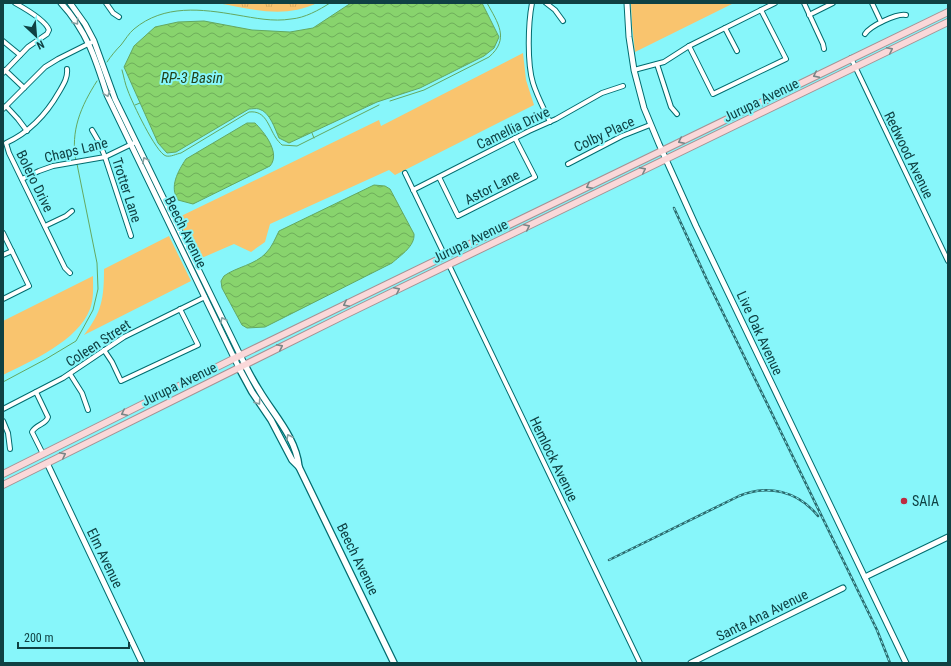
<svg xmlns="http://www.w3.org/2000/svg" width="951" height="666" viewBox="0 0 951 666" font-family="'Roboto Condensed',sans-serif">
<style>
.grass{fill:#f9c46e}
.park{fill:url(#park-tufts)}
.water{fill:url(#water-waves);stroke:#64a860}
.lines{fill:none;stroke-linecap:round;stroke-linejoin:round}
.stream{stroke:#64a860;stroke-width:1}
.minor-casing{stroke:#006c6f;stroke-width:6}
.tertiary-casing{stroke:#006c6f;stroke-width:7}
.secondary-casing{stroke:#006c6f;stroke-width:8}
.primary-casing{stroke:#a59294;stroke-width:8}
.minor{stroke:#fff;stroke-width:4}
.tertiary{stroke:#fff;stroke-width:5}
.secondary{stroke:#fff;stroke-width:5.5}
.primary{stroke:#fad8d9;stroke-width:6}
.rail-casing{stroke:#2a6a6d;stroke-width:2.5}
.rail{stroke:#87f6fa;stroke-width:1;stroke-dasharray:3;stroke-linecap:butt}
.oneway{stroke:#87a0a1}
.oneway2{stroke:#798586}
.poi-dot{fill:#bc2b41;stroke:#87f6fa;stroke-width:1.5}
.labels{text-anchor:middle;dominant-baseline:central;stroke-width:4;stroke-linejoin:round;paint-order:stroke}
.street-label{font-size:14px;fill:#0f4143;stroke:#87f6fa}
.poi-label{font-size:14px;fill:#0f4143;stroke:#87f6fa;text-anchor:start}
.water-label{font-size:15px;font-style:italic;fill:#244219;stroke:#87f6fa}
</style>
<defs>
<pattern id="park-tufts" width="24" height="20" patternUnits="userSpaceOnUse"><rect width="24" height="20" fill="#f9c46e"/><path d="M3 7l-1-3M5 7V3M7 7l1-3M15 17l-1-3M17 17v-4M19 17l1-3" fill="none" stroke="#d4aa60"/></pattern>
<pattern id="water-waves" width="16" height="10" patternUnits="userSpaceOnUse"><rect width="16" height="10" fill="#88d46d"/><path d="M0 5q4-4 8 0t8 0" fill="none" stroke="#6eae5b"/></pattern>
</defs>
<rect width="100%" height="100%" fill="#87f6fa"/>
<g class="grass">
<polygon points="631,3 734,3 635,52 632,25"/>
<polygon points="523,53 526,80 534,105 395,175 389,170 270,224 265,242 251,252 234,244 197,260 177,218 379,120 381,126"/>
<path d="M169,236l22,45 -107,54c18,-23 20,-37 20,-66z"/>
<path d="M93,276c0,11 1,23 -3,33 -12,32 -59,52 -87,66v-54z"/>
</g>
<path class="park" d="M217,3h100c-33,16 -65,6 -100,0z"/>
<g class="water">
<path d="M351,3h131l17,34 -5,11 -10,8 -64,32 -43,14 -88,41 -10,-5c-4,-9 -9,-26 -20,-29 -3,-1 -7,0 -10,0l-73,43 -9,1 -9,-10 -34,-76 10,-21 21,-19 23,-5 26,-1 48,9 38,2 23,-4z"/>
<path d="M247,123h8c9,9 26,30 15,43l-77,38 -15,-4c-9,-13 0,-29 8,-41z"/>
<path d="M374,185l11,1 5,3 24,45c1,12 -13,21 -22,29l-127,64 -18,1 -5,-3 -20,-37 -1,-7 3,-5c12,-9 31,-11 42,-23 6,-6 9,-14 13,-22z"/>
</g>
<g class="lines">
<g class="stream">
<path d="M107,62c4,-6 9,-12 14,-17 4,-5 8,-12 13,-16 30,-25 68,-20 103,-14 18,3 36,7 54,4 14,-1 28,-9 39,-16"/>
<path d="M122,70c2,7 3,14 6,21 4,11 28,62 38,65 5,1 10,-2 15,-3l68,-41c17,-2 19,14 27,26 1,2 4,5 6,7l15,1 82,-41"/>
<path d="M390,101l34,-11 65,-33c21,-18 9,-34 -2,-54"/>
<polyline points="135,105 140,103"/>
<polyline points="312,133 314,138"/>
<path d="M76,161c-6,-30 5,-55 21,-80"/>
<polyline points="3,382 46,359 76,341 93,310 98,289 97,263 77,164"/>
</g>
<g class="minor-casing">
<g id="minor">
<polyline points="106,3 113,13 119,17"/>
<path d="M532,3c-4,21 -5,60 1,80 4,13 11,26 17,39"/>
<polyline points="546,3 555,10 563,21"/>
<polyline points="804,3 823,44 824,49"/>
<polyline points="872,3 881,22"/>
<polyline points="809,15 833,3"/>
<polyline points="725,28 737,51"/>
<path d="M865,34c5,-8 32,-21 41,-19"/>
<polyline points="3,41 20,55"/>
<polyline points="689,46 713,94 786,59 761,10"/>
<polyline points="851,58 948,261"/>
<polyline points="657,64 671,107 677,114"/>
<path d="M67,69c1,9 -4,16 -8,23 -13,23 -29,40 -53,51l3,10 56,115 5,5"/>
<polyline points="5,70 24,88"/>
<polyline points="634,70 664,62 689,46 775,3"/>
<path d="M3,73l25,-26 19,-13 2,-4c-3,-9 -25,-22 -34,-27"/>
<polyline points="6,106 18,119 27,131"/>
<polyline points="3,109 45,67 58,59 94,41"/>
<polyline points="92,130 99,142 105,157 131,236"/>
<polyline points="568,164 622,136 650,125"/>
<polyline points="405,173 445,256"/>
<polyline points="439,177 458,216 535,177 515,138"/>
<polyline points="22,179 39,171 53,166 105,157 136,142"/>
<polyline points="413,190 529,131 556,119 602,93 623,86"/>
<polyline points="45,226 66,216 72,211"/>
<polyline points="3,233 29,286 3,299"/>
<polyline points="3,255 12,251"/>
<polyline points="449,265 640,663"/>
<polyline points="104,350 112,362 121,381 198,345 180,309"/>
<polyline points="70,374 82,393 88,410"/>
<path d="M36,392l12,25c-2,8 -12,7 -16,15l11,22"/>
<polyline points="3,409 63,378 124,337 205,297"/>
<polyline points="3,421 8,433 10,449"/>
</g>
</g>
<g class="tertiary-casing">
<g id="tertiary">
<path d="M61,3c26,28 35,57 46,92l132,273"/>
<polyline points="70,3 85,24 94,41 115,99 245,365"/>
<polyline points="627,3 629,37 634,70 644,108 659,144 696,226 906,663"/>
<polyline points="47,463 142,663"/>
<polyline points="865,577 948,537"/>
<polyline points="691,663 843,588"/>
</g>
</g>
<g class="secondary-casing">
<g id="secondary">
<path d="M245,365c4,8 9,17 14,25 14,24 37,47 40,77l95,196"/>
<polyline points="239,368 252,392 271,420 292,460 299,467"/>
</g>
</g>
<g class="primary-casing">
<g id="primary">
<polyline points="3,474 235,358 948,12"/>
<polyline points="3,485 345,315 948,22"/>
</g>
</g>
<use href="#minor" class="minor"/>
<use href="#tertiary" class="tertiary"/>
<use href="#secondary" class="secondary"/>
<use href="#primary" class="primary"/>
<g class="rail-casing">
<g id="rail">
<polyline points="674,208 707,280 877,630 890,663"/>
<path d="M609,560l130,-64c29,-12 59,-5 79,20"/>
</g>
</g>
<use href="#rail" class="rail"/>
</g>
<defs><path id="oneway-chevron" d="M-2-3.5L2.5 0L-2 3.5" fill="none" stroke-width="1.6" stroke-linecap="round" stroke-linejoin="round"/></defs>
<g class="oneway">
<use href="#oneway-chevron" transform="translate(76 22) rotate(54)"/>
<use href="#oneway-chevron" transform="translate(107 94) rotate(70)"/>
<use href="#oneway-chevron" transform="translate(145 160) rotate(-116)"/>
<use href="#oneway-chevron" transform="translate(223 320) rotate(-116)"/>
<use href="#oneway-chevron" transform="translate(258 402) rotate(56)"/>
<use href="#oneway-chevron" transform="translate(289 437) rotate(-117)"/>
</g>
<g class="oneway2">
<use href="#oneway-chevron" transform="translate(890 50) rotate(-26)"/>
<use href="#oneway-chevron" transform="translate(816 75) rotate(154)"/>
<use href="#oneway-chevron" transform="translate(681 141) rotate(154)"/>
<use href="#oneway-chevron" transform="translate(643 170) rotate(-26)"/>
<use href="#oneway-chevron" transform="translate(589 186) rotate(153)"/>
<use href="#oneway-chevron" transform="translate(527 227) rotate(-26)"/>
<use href="#oneway-chevron" transform="translate(397 290) rotate(-26)"/>
<use href="#oneway-chevron" transform="translate(346 304) rotate(154)"/>
<use href="#oneway-chevron" transform="translate(280 347) rotate(-26)"/>
<use href="#oneway-chevron" transform="translate(124 413) rotate(154)"/>
<use href="#oneway-chevron" transform="translate(63 455) rotate(-27)"/>
</g>
<circle class="poi-dot" cx="904" cy="501" r="4"/>
<g class="labels">
<g class="street-label">
<text transform="translate(761 100) rotate(-26)">Jurupa Avenue</text>
<text transform="translate(513 128) rotate(-26)">Camellia Drive</text>
<text transform="translate(604 134) rotate(-25)">Colby Place</text>
<text transform="translate(76 150) rotate(-14)">Chaps Lane</text>
<text transform="translate(909 155) rotate(64)">Redwood Avenue</text>
<text transform="translate(35 181) rotate(64)">Bolero Drive</text>
<text transform="translate(492 187) rotate(-27)">Astor Lane</text>
<text transform="translate(127 190) rotate(72)">Trotter Lane</text>
<text transform="translate(186 232) rotate(64)">Beech Avenue</text>
<text transform="translate(470 241) rotate(-26)">Jurupa Avenue</text>
<text transform="translate(760 333) rotate(65)">Live Oak Avenue</text>
<text transform="translate(98 343) rotate(-33)">Coleen Street</text>
<text transform="translate(179 384) rotate(-26)">Jurupa Avenue</text>
<text transform="translate(554 459) rotate(64)">Hemlock Avenue</text>
<text transform="translate(105 558) rotate(64)">Elm Avenue</text>
<text transform="translate(358 559) rotate(64)">Beech Avenue</text>
<text transform="translate(762 615) rotate(-26)">Santa Ana Avenue</text>
</g>
<g class="poi-label">
<text x="912" y="501">SAIA</text>
</g>
<g class="water-label">
<text x="192" y="78">RP-3 Basin</text>
</g>
</g>
<rect width="951" height="666" fill="none" stroke="#0f4143" stroke-width="8"/>
<g transform="translate(36 36) rotate(154)" stroke="#87f6fa" stroke-width="3" paint-order="stroke">
<path d="M0-3L7 15L0 10L-7 15Z" fill="#0f4143"/>
<text y="-6" font-size="11" font-weight="bold" text-anchor="middle" fill="#0f4143">N</text>
</g>
<path d="M18 642v6h111v-6" fill="none" stroke="#0f4143" stroke-width="2"/>
<text x="24" y="642" font-size="12" fill="#0f4143" stroke="#87f6fa" stroke-width="3" paint-order="stroke">200 m</text>
</svg>
